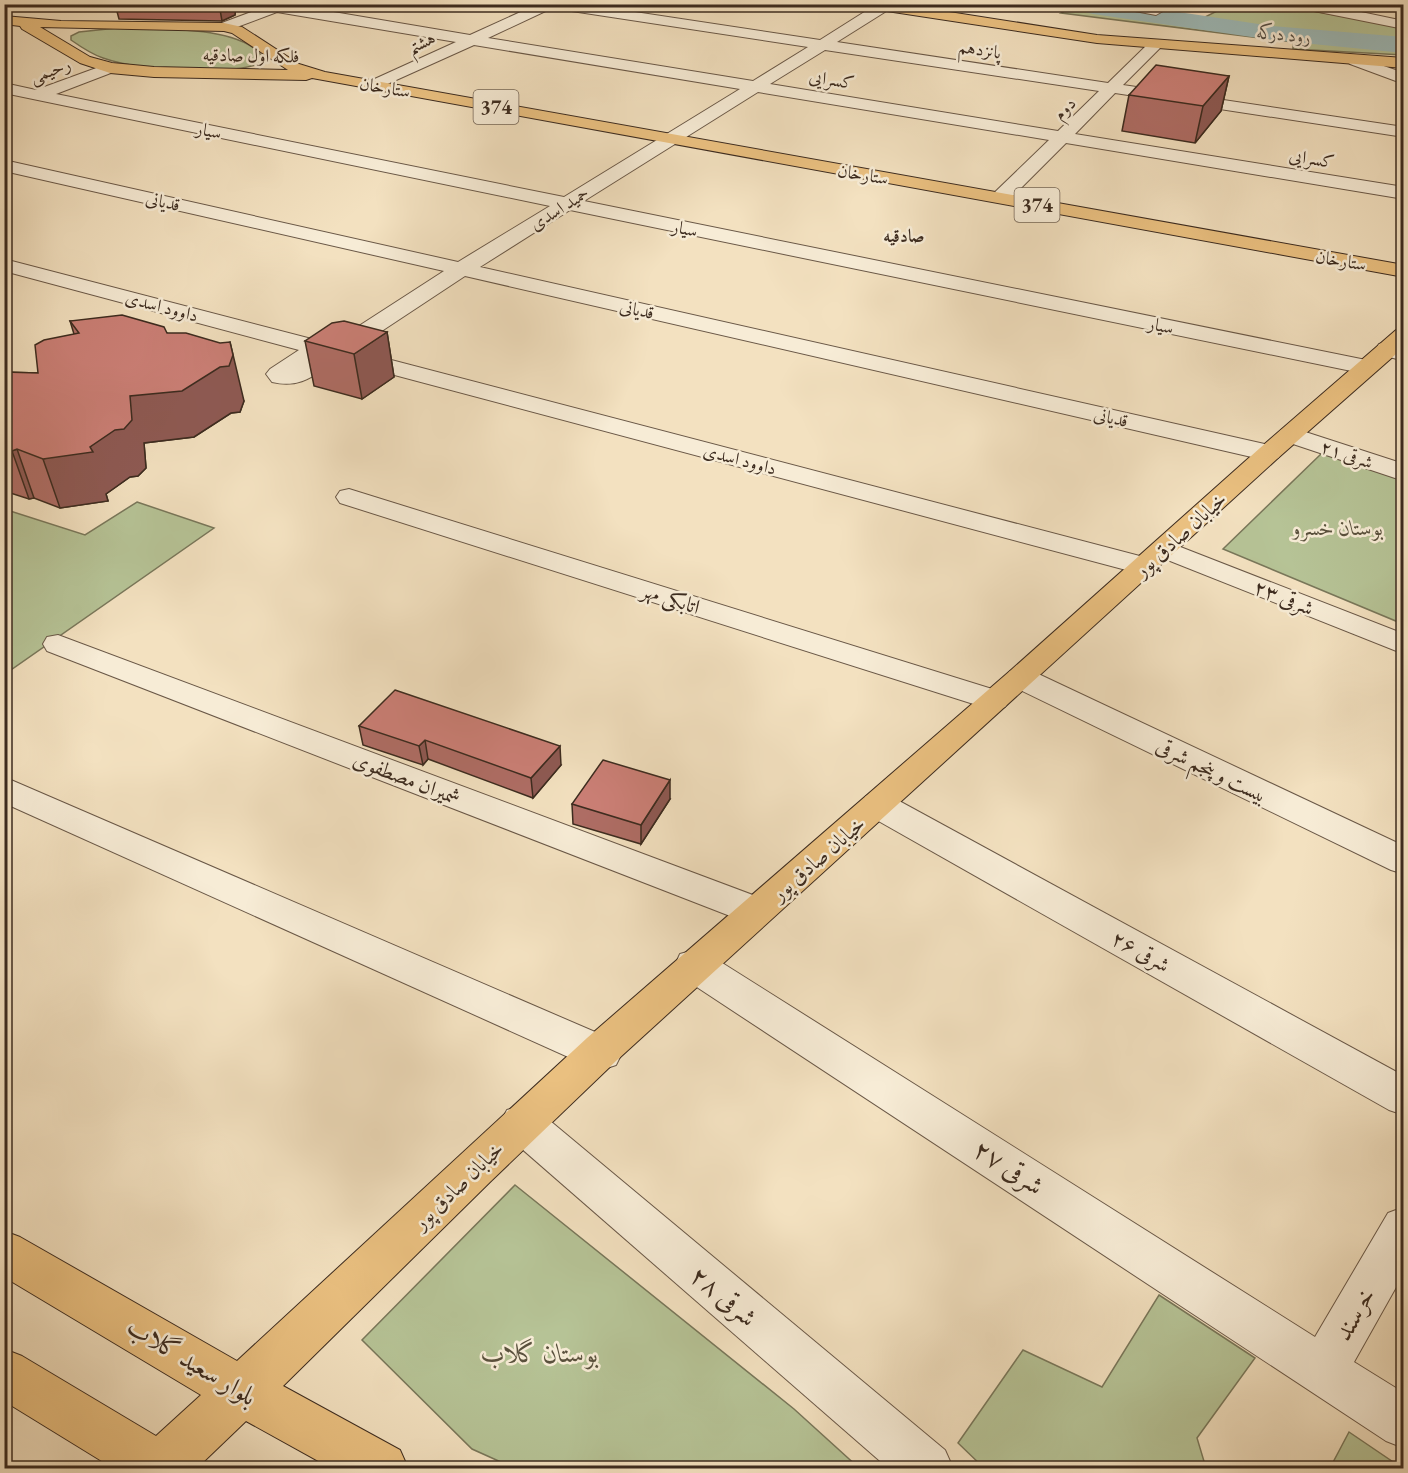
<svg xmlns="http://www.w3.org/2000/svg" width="1408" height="1473" viewBox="0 0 1408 1473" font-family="'EB Garamond',Amiri,serif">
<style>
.green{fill:#b6c396;stroke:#79775a;stroke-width:1.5}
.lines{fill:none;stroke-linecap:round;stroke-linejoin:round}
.river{fill:#9ebcbb;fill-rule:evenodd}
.minor-casing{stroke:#6a5847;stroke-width:2}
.major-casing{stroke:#3c2b1f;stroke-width:2}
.minor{fill:#f7ecd6;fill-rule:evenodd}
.major{fill:#eac080;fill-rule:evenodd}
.wall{fill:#af6d65;stroke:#3c2b1f;stroke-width:1.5}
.shaded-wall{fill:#8e5953;stroke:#3c2b1f;stroke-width:1.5}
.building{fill:#cb7f76;stroke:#3c2b1f;stroke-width:1.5}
.labels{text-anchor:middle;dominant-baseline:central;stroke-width:5;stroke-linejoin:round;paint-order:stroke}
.far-water-label{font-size:18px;font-style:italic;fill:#544f46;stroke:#f7ecd6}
.far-street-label{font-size:18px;fill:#3c2b1f;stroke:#f7ecd6}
.far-neighbourhood-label{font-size:18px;font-weight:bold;fill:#3c2b1f;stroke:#f7ecd6}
.shield{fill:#f7ecd6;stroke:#746556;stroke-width:1.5}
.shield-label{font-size:20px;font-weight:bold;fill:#3c2b1f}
.park-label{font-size:21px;font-style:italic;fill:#5a513d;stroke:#f7ecd6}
.street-label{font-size:21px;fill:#3c2b1f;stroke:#f7ecd6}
.near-street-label{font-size:26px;fill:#3c2b1f;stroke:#f7ecd6}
.near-park-label{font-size:26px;font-style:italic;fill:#5a513d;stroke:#f7ecd6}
</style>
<rect width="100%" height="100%" fill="#f3e1c0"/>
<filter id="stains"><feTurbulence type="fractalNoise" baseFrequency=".00333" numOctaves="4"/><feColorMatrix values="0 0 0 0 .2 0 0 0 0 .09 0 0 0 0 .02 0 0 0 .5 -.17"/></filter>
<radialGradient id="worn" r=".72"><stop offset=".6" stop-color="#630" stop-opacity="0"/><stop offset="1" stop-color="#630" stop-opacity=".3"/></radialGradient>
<g class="green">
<polygon points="1075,5 1264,34 1403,47 1403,55 1293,49 1293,42 1061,13"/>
<polygon points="1222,5 1280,5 1390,25 1403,30 1403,43 1275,32 1199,20 1227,6"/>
<path d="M117,28c35,1 133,-4 148,34 -36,14 -125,9 -162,-4 -12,-4 -22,-11 -32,-18v-4l8,-4z"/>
<polygon points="1323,452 1403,479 1403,624 1223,549"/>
<polygon points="137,502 214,528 5,674 4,509 85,535"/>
<polygon points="515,1185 794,1409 859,1468 514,1468 472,1449 362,1340"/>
<polygon points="1159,1295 1255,1358 1197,1438 1206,1468 984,1468 958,1443 1023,1350 1102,1387"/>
<polygon points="1349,1432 1402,1468 1330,1468"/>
</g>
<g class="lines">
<polygon class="river" points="1083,4 1125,4 1272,26 1404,37 1404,53 1272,40 1093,14 1085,12 1081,7"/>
<g class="minor-casing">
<g id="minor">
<path d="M247,4h39l184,31 68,-31h44l238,36 57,-36h11l2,3 -2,3 -51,32 271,41 42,-41h10l2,3 -2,3 -37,37 281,42v10l-289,-44 -40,41 329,53v12l-338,-56 -59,59h-14l-2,-4 2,-4 56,-54 -291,-48 -174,109 782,159 8,2 4,5 -4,5 -8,2 -796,-164 -90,57 789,178 9,3 4,5 -4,5 -9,3 -804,-185 -112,74 802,210 4,6 -4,6 -10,3 -807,-215c-24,15 -37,29 -66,22l-6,-8 4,-5 29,-19 -295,-79v-12l327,85 113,-73 -440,-100v-11l454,102 92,-56 -546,-113v-10l32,7 74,-27 8,5 -2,3 -60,23 508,103 176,-108 -266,-44 -100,45 -8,-5 2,-3 88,-40 -179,-30 -48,18h-10l-2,-3 2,-3 40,-15zM552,8l256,39 -55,34 -265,-43zM825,50l274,41 -41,40 -288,-47z"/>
<polygon points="1112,4 1144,4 1161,8 1163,11 1156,15 1119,8"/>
<polygon points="1292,4 1323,4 1404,21 1404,29 1299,8"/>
<polygon points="1355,56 1404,73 1404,84 1350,64 1347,61"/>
<polygon points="1387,342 1404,347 1404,361 1379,354 1376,349 1379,344"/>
<polygon points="1290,427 1404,464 1404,481 1281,440 1277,435 1281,430"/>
<polygon points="349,489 1005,693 1010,700 1005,707 994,710 983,707 340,503 336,497 340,491"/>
<polygon points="1165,541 1404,634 1404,654 1155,555 1151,549 1155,543"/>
<polygon points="58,635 769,901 775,911 769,921 756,925 743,921 47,651 43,644 47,637"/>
<polygon points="1021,668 1032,671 1404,846 1404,874 1391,870 1010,685 1005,678 1010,671"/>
<polygon points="4,777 616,1041 622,1053 616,1065 601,1070 586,1065 4,803"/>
<polygon points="878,793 890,796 1404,1076 1404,1115 1389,1110 866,814 861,805 866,796"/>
<polygon points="694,950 708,954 1315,1337 1388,1213 1404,1207 1404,1273 1354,1362 1404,1393 1404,1448 1386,1441 680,976 675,965 680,954"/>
<polygon points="522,1105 537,1110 945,1450 953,1468 888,1468 507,1136 500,1123 507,1110"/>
<polygon points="160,1442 178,1450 186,1468 133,1468 141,1450"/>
</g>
</g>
<g class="major-casing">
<g id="major">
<polygon points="860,4 898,4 1097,35 1404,58 1404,68 1097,43 867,8"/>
<path d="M4,16l57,5 163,2 18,4 57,37 26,8 1079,193v12l-1092,-199 -6,2 -152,-3 -44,-4 -30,-10 -58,-34 -2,-3 -16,-2zM40,27l184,4 8,2 56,37 -134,-3 -42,-4 -22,-6z"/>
<polygon points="1404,328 1404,347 1278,458 616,1061 491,1181 283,1386 400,1450 408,1468 331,1468 246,1421 197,1468 113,1468 4,1401 4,1349 22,1356 156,1436 201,1395 4,1277 4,1231 20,1237 237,1361 587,1038 1010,671 1260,448 1396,330"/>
</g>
</g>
<use href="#minor" class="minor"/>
<use href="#major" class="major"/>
</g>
<g class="wall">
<polygon points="115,4 236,4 235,15 222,21 119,19"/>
<polygon points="1229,76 1221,111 1195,143 1122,131 1129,95"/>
<polygon points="70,321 167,333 244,401 240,412 231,413 194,437 144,443 146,468 138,476 130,477 106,494 108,501 60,508 34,498 29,499 4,491 4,372 38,373 74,334"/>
<polygon points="387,332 394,377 362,399 314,386 305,341"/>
<polygon points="359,726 561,765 533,798 428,759 423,765 363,745"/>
<polygon points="670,799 641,844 573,824 572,804"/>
</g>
<g class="shaded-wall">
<polygon points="219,4 236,4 235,15 222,21"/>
<polygon points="1229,76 1221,111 1195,143 1203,106"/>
<polygon points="387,332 394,377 362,399 354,354"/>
<polygon points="230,342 244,401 240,412 231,413 194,437 144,443 146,468 138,476 130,477 106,494 108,501 60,508 43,459 90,447 130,396"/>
<polygon points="17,449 34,498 29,499 12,451"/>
<polygon points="425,740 428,759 423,765 419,746"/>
<polygon points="560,746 561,765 533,798 531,778"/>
<polygon points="670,780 670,799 641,844 641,825"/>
</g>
<g class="building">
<polygon points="1156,65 1229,76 1203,106 1129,95"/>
<polygon points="122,315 164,327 167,333 186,333 220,343 230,342 233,355 229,366 220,367 182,391 130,396 132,420 124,429 115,430 90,447 93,452 43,459 17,449 12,451 4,448 4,372 38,373 35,345 44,340 79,333 70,321"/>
<polygon points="344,321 387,332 354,354 305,341 332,323"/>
<polygon points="395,690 560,746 531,778 425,740 419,746 359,726"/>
<polygon points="603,760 670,780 641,825 572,804"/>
</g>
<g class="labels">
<g class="far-water-label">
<text transform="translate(1284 34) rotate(6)">رود درکه</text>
</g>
<g class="far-street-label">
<text transform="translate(421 42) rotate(-25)">هشتم</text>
<text transform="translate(980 49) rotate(9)">پانزدهم</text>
<text transform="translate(251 55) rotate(1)">فلکه اول صادقیه</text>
<text transform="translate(50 70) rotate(-20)">رحیمی</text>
<text transform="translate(832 79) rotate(9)">کسرایی</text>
<text transform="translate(385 87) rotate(10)">ستارخان</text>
<text transform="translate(1064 108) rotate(-45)">دوم</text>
<text transform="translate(209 130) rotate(12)">سیار</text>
<text transform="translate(1312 158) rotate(9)">کسرایی</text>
<text transform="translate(863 174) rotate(10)">ستارخان</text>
<text transform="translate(163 201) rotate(13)">قدیانی</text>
<text transform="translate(559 208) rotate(-32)">حمید اسدی</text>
<text transform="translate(685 228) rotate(12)">سیار</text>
<text transform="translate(1341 260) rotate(10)">ستارخان</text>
<text transform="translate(162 306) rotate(15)">داوود اسدی</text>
<text transform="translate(637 309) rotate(13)">قدیانی</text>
<text transform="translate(1161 325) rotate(12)">سیار</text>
<text transform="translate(1111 417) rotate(13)">قدیانی</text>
<text transform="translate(1347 454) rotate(19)">۲۱ شرقی</text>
<text transform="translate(740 459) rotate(15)">داوود اسدی</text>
</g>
<g class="far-neighbourhood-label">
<text x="904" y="235">صادقیه</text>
</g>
<g class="shield">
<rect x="473.5" y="90" width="45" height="34" rx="4.5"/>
<rect x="1014.5" y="188" width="45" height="34" rx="4.5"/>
</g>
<g class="shield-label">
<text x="496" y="107">374</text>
<text x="1037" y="205">374</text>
</g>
<g class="park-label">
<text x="1338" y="527">بوستان خسرو</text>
</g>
<g class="street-label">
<text transform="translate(1180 534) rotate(-42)">خیابان صادق پور</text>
<text transform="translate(1284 597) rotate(22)">۲۳ شرقی</text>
<text transform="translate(671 598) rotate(18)">اتابکی مهر</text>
<text transform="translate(1212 770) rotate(26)">بیست و پنجم شرقی</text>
<text transform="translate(407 778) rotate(21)">شمیران مصطفوی</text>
<text transform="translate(818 858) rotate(-41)">خیابان صادق پور</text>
<text transform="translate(1141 951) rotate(29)">۲۶ شرقی</text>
<text transform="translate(458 1185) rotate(-44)">خیابان صادق پور</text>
</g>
<g class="near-street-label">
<text transform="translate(1009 1167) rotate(33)">۲۷ شرقی</text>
<text transform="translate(724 1296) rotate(40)">۲۸ شرقی</text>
<text transform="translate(1354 1314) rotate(-60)">خرسند</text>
<text transform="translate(192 1361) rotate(31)">بلوار سعید گلاب</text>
</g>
<g class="near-park-label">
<text x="540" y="1353">بوستان گلاب</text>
</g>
</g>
<rect width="1408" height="1473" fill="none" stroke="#f3e1c0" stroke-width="24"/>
<rect x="6" y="6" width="1396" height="1461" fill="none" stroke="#3c2b1f" stroke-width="3"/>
<rect x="12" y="12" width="1384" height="1449" fill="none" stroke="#3c2b1f" stroke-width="1.5"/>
<rect width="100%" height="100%" filter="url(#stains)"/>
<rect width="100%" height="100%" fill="url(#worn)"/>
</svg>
